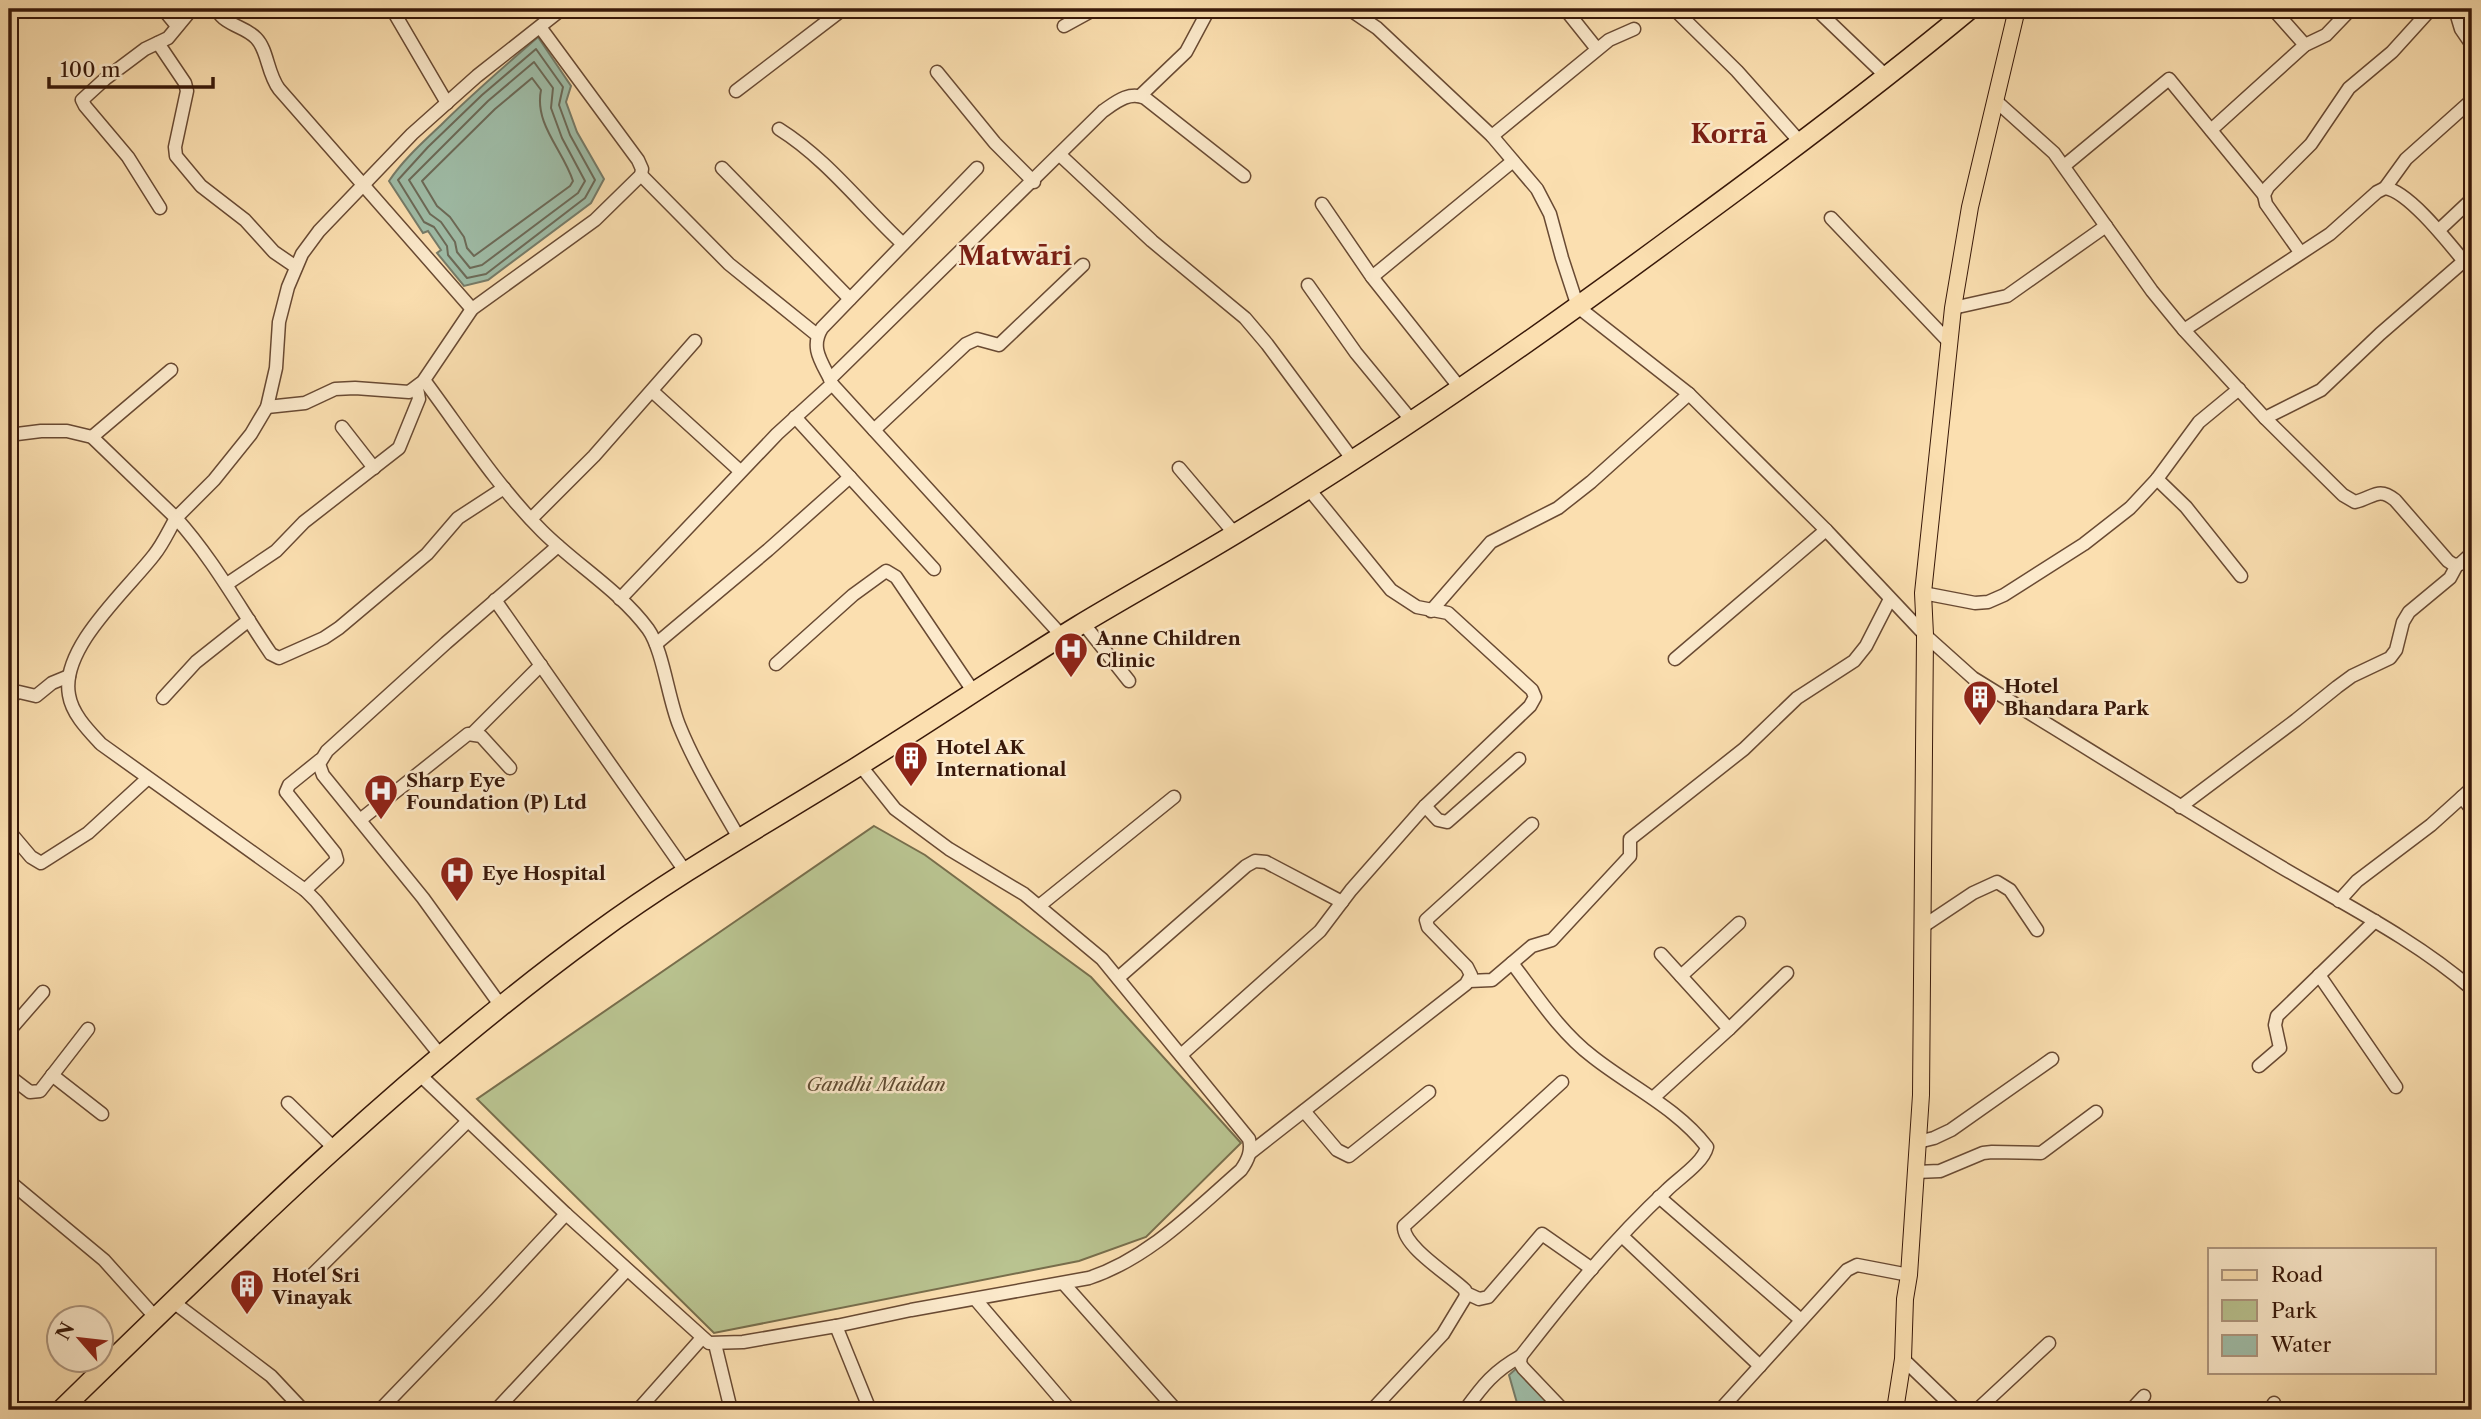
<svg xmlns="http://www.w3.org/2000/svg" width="2481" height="1419" viewBox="0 0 2481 1419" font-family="'Libre Caslon Text',serif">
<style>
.green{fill:#b9c390;stroke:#786e4c;stroke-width:2}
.water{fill:#9fbda8;stroke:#767b68;stroke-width:2}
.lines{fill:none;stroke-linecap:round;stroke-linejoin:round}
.shore{stroke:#6c6a58;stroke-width:2}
.minor-casing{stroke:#694a33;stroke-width:15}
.major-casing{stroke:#381809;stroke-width:18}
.highway-casing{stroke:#381809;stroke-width:22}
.minor{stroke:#fceacc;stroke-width:12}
.major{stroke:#fbdfb0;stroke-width:16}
.highway{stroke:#fbdfb0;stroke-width:19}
.labels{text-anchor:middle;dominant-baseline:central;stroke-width:5;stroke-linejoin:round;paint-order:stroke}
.poi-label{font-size:19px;font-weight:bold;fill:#381809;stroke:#fceacc;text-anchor:start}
.park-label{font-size:19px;font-style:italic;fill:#5f4b32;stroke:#fceacc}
.district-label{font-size:26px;font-weight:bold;fill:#7a1f14;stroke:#fceacc}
</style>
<rect width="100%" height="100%" fill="#fbdfb0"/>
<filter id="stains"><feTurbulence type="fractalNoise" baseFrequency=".00286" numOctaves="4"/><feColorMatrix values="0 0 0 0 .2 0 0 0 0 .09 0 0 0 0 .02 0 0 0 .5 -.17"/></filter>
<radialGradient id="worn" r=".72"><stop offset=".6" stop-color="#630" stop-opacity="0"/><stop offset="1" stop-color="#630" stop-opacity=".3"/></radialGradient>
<polygon class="green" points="874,826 925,855 1091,977 1241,1143 1146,1237 1079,1261 714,1333 477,1099"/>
<g class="water">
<path d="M538,37l33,49 -5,16 11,30 27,47 -13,24 -103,77 -24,6 -27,-33 4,-3 -13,-19 -5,2 -34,-52c14,-21 33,-38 52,-56 31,-31 64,-59 97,-88z"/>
<polygon points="1518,1367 1557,1410 1515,1410 1517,1403 1509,1375"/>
</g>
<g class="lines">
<g class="shore">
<polygon points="536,49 563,87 559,105 570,135 595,180 585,198 486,274 467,278 448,255 447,246 434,227 424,222 398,180 428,147 482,95"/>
<polygon points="534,62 553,88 551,108 562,138 585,181 578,193 482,265 470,268 457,252 455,242 441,222 430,214 409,180 488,101"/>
<path d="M532,78l9,12c-7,34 22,60 32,91l-3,5 -96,70 -7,-8 -3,-11 -14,-20 -13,-11 -15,-25 73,-72z"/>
</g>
<g class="minor-casing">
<g id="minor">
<polyline points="163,9 177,26"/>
<path d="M216,9c11,18 27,16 40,29 12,12 11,35 23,51l193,220"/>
<polyline points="392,9 447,103"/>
<path d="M1349,9l28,19 115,108 45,53 13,25 12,44 16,49 111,87 137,136 99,105 48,43c99,61 198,123 298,183 68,41 141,76 201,128"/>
<polyline points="1565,9 1597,49"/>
<polyline points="1674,9 1737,71 1801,143"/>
<polyline points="1816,9 1887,77"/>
<polyline points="2273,9 2305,45"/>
<polyline points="2455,9 2461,29 2472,45"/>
<polyline points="1064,26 1095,9"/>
<path d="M540,27l98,133 4,9 -1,6 -46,45 -123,89 -48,71c38,51 73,106 118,151 34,34 77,59 106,98 15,21 20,69 31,96 16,40 39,76 60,113"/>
<polyline points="158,43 185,83 187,91 175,147 176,156 201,186 245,220 274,252 296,267"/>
<polyline points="937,72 995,143 1034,182"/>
<polyline points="736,91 838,13 834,9"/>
<polyline points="1140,96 1186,52 1209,9"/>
<path d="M1996,101l58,52 98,138 32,39 81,88 78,77 12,7c18,-4 23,-16 40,-2l53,61 6,4 6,-1 12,-11"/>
<path d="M779,129c48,30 83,77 124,115"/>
<polyline points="2211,130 2305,45 2326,35 2351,9"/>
<polyline points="1492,136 1609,40 1634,29"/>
<polyline points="1060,155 1152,241 1245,318 1267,344 1353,460"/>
<polyline points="2064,166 2169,79 2264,195"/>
<polyline points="722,168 850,299"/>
<polyline points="641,175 729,264 817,335"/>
<polyline points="2385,188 2406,159 2472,100"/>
<polyline points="1322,204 1372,277 1460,388"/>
<polyline points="160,208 128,157 85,106 82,100 105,79 145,49 168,38 192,9"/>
<polyline points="1831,218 1950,343"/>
<polyline points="2439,230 2472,199"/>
<polyline points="2300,252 2266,204 2264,195 2268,187 2311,144 2349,88 2392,52 2431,9"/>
<polyline points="1372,277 1513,161"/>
<polyline points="1308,285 1356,353 1412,421"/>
<polyline points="1953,308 2007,296 2106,226"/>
<path d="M2184,330l146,-96 47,-42 8,-4c25,3 70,63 87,83"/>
<path d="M830,379c-9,-18 -20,-32 -8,-51l155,-160"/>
<polyline points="652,391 740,471"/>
<polyline points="267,407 305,403 335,389 355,388 409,392 421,383"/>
<polyline points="795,417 934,569"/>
<polyline points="2265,418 2321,390 2380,334 2464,261"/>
<polyline points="342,427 374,468"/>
<polyline points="874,430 966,344 977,339 999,345 1083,265"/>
<polyline points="9,435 41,431 67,431 92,437 176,518 214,480 251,434 267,407 276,368 279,322 288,287 302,254 319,231 412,134 477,76 562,9"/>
<polyline points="92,437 171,370"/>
<polyline points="1179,468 1235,534"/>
<polyline points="2157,479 2186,507 2241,576"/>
<polyline points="531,519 594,456 695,341"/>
<polyline points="227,584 276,551 304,522 399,448 419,399 417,388"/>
<polyline points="1923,593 1975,603 1988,602 2004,595 2084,544 2130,508 2157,479 2199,422 2239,389"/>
<polyline points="620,599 777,434 832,384"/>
<polyline points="495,600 685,871"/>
<polyline points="1431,611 1491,542 1558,508 1591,482 1689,394"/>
<polyline points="1083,623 1129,681"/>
<path d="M1062,636l-230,-252 -2,-5 273,-268c13,-9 26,-20 42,-13l99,78"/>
<polyline points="656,644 768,550 850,477"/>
<polyline points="1675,659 1826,530"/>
<polyline points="776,664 853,595 886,571 896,577 973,691"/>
<polyline points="9,697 19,692 36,696 52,683 69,676"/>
<polyline points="163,698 196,662 249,620"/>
<polyline points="473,733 541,665"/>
<polyline points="2462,797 2472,810"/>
<polyline points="1425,806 1438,820 1447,822 1519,759"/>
<polyline points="2180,807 2296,720 2337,687 2352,676 2390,658 2396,650 2403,622 2409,612 2450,578 2457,565"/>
<polyline points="360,820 468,734 481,736 510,768"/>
<polyline points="9,831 31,857 41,863 88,833 147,779"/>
<polyline points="305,890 337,860 335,853 286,792 289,785 320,760"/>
<polyline points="2339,901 2357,881 2431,825 2472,788"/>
<polyline points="1039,906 1174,797"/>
<polyline points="1922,927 1973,893 1997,882 2010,890 2037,930"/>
<polyline points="1661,954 1729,1029"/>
<path d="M1512,963c25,33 48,69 81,94 38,30 84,51 114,90 -4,16 -28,31 -40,43 -54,50 -101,108 -146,166l-1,7 3,5 40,42"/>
<polyline points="2319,975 2396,1087"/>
<polyline points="1681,976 1739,923"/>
<polyline points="1118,978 1246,866 1255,861 1266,862 1342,902"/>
<polyline points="1469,981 1492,980 1532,946 1552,940 1630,856 1630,839 1744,749 1797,698 1854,661 1866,646 1890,599"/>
<polyline points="501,1006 423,898 323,775 319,764 327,751 446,643 558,546"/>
<polyline points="9,1031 43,992"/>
<polyline points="1181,1055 1320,931 1351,890 1425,806 1530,706 1535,697 1532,690 1448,613 1417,607 1391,590 1308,488"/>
<path d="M441,1056l-125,-155 -11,-11 -204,-146c-13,-14 -29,-30 -32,-49 -9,-47 58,-105 85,-140 9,-11 15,-25 22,-37 37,41 63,89 95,136l8,4 45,-20 15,-10 88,-74 31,-36 46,-30"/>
<polyline points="2259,1066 2280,1048 2275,1025 2277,1016 2375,921"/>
<path d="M419,1074l147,140 143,129 34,-1 93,-16 75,-16 178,-32c60,-20 105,-67 152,-108 7,-10 11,-19 8,-31l-147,-180 -78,-65 -75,-45 -54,-40 -35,-44"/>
<polyline points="52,1075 102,1114"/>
<polyline points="9,1076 30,1092 40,1091 88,1029"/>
<polyline points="1653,1098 1729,1029 1787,973"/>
<polyline points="288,1103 334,1148"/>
<polyline points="1304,1111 1337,1150 1349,1156 1429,1092"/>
<polyline points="1918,1142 1934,1138 1951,1130 2052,1059"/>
<polyline points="1250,1153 1466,984 1471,975 1467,967 1428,927 1426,920 1532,824"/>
<polyline points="1916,1172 1940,1171 1983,1153 1992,1152 2041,1153 2096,1112"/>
<polyline points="9,1181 104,1260 156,1318"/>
<polyline points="1659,1197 1801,1320"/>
<polyline points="1622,1236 1760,1366"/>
<polyline points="313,1274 468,1121"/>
<polyline points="1064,1284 1176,1410"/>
<polyline points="1466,1293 1479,1299 1488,1297 1542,1234 1592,1269"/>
<polyline points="976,1300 1070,1410"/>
<polyline points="172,1301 271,1376 303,1410"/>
<polyline points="836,1326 870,1410"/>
<polyline points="715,1344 731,1410"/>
<polyline points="1903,1359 1956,1410"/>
<polyline points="380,1410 487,1299 566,1214"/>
<polyline points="496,1410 627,1270"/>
<polyline points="638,1410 702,1338"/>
<path d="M1372,1410l71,-76 23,-38 -1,-6c-14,-14 -63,-44 -61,-64l158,-144"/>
<path d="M1465,1410c18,-25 29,-39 56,-54"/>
<polyline points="1720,1410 1847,1270 1857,1265 1909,1275"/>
<polyline points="1977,1410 2049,1343"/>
<polyline points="2131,1410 2144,1396"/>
<polyline points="2270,1410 2274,1403"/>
</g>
</g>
<g class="major-casing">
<polyline id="major" points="1895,1410 1903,1359 1905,1299 1909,1275 1921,1095 1925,635 1923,593 1953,308 1970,207 2017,9"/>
</g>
<g class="highway-casing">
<path id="highway" d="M61,1410c171,-167 341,-335 534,-476 84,-62 174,-112 262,-167 74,-46 146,-95 221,-141 58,-35 117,-67 175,-103 146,-89 286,-187 424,-289 100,-73 198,-146 293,-225"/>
</g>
<use href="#minor" class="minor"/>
<use href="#major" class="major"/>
<use href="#highway" class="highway"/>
</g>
<defs>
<g id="hospital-pin" transform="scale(1.75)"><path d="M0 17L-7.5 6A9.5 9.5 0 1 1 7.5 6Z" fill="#8f2418" stroke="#fceacc"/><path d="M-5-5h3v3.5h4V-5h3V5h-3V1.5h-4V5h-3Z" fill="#fff"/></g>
<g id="building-pin" transform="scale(1.75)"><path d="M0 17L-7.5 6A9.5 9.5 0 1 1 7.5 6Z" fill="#8f2418" stroke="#fceacc"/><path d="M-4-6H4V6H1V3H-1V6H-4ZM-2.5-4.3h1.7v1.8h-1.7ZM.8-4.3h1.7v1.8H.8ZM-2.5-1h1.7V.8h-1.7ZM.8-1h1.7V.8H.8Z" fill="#fff"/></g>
</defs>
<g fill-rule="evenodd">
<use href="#hospital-pin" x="1071" y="649"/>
<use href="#building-pin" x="1980" y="697"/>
<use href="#building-pin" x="911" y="758"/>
<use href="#hospital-pin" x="381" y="791"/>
<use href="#hospital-pin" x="457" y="873"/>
<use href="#building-pin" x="247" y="1286"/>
</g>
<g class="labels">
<g class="poi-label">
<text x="1096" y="638">Anne Children<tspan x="1096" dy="22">Clinic</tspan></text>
<text x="2004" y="686">Hotel<tspan x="2004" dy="22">Bhandara Park</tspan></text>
<text x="936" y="747">Hotel AK<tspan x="936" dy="22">International</tspan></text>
<text x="406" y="780">Sharp Eye<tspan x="406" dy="22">Foundation (P) Ltd</tspan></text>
<text x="482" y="873">Eye Hospital</text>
<text x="272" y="1275">Hotel Sri<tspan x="272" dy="22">Vinayak</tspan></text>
</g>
<g class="park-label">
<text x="876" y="1084">Gandhi Maidan</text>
</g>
<g class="district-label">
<text x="1729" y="134">Korrā</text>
<text x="1015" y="256">Matwāri</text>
</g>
</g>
<rect width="2481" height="1419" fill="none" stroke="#fbdfb0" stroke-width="35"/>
<rect x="10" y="10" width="2460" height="1398" fill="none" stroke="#381809" stroke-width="3.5"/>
<rect x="18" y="18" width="2446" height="1384" fill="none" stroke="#381809" stroke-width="2"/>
<rect x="2208" y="1248" width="228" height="126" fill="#fceacc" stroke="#ae967e" stroke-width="2"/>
<rect x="2222" y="1270" width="35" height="10" fill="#fbdfb0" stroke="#ae967e" stroke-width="2"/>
<text x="2271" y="1282" font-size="21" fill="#381809">Road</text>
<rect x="2222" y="1300" width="35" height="21" fill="#b9c390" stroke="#ae967e" stroke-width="2"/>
<text x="2271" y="1318" font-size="21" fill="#381809">Park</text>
<rect x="2222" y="1335" width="35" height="21" fill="#9fbda8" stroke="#ae967e" stroke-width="2"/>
<text x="2271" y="1352" font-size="21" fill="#381809">Water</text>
<g transform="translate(80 1339) rotate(298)"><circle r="33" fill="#fceacc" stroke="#ae967e" stroke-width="2"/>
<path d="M0-5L12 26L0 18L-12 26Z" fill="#8f2418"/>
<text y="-10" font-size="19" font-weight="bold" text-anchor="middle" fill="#381809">N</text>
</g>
<path d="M49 77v10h164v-10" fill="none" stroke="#381809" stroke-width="3.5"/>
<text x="60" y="77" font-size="21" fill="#381809" stroke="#fceacc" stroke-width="5" paint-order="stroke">100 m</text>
<rect width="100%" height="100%" filter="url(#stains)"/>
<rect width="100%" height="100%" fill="url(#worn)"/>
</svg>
